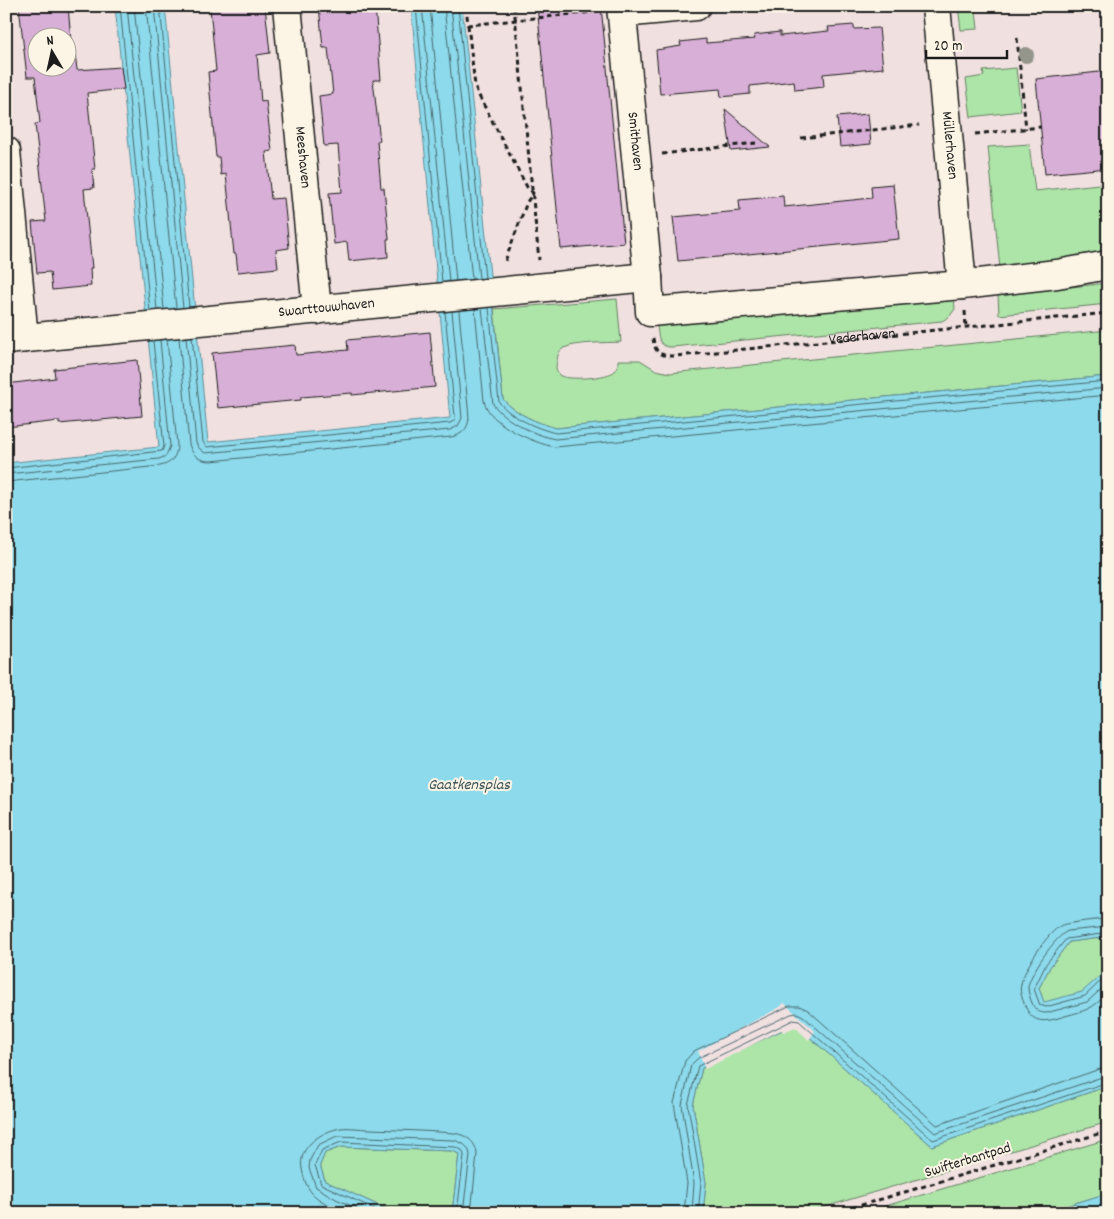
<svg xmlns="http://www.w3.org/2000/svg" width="1114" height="1219" viewBox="0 0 1114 1219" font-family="Dekko,sans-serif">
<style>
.green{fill:#ade4a8;stroke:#648062}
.water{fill:#8cdaeb;stroke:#5f8e98}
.pier{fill:#f1e0e0}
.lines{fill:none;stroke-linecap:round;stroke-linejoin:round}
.shore{stroke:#49686f;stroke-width:1}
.building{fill:#d8afd6;stroke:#1c1c1c;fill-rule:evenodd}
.minor-casing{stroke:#1c1c1c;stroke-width:31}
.path{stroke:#1c1c1c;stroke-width:3;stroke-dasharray:5 4;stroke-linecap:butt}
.minor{stroke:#fcf5e5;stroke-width:28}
.tree{fill:#94958b}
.labels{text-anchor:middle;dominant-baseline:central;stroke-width:4;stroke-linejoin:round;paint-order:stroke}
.street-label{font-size:15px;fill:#1c1c1c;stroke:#fcf5e5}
.water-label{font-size:16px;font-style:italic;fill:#3e555a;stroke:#fcf5e5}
</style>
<rect width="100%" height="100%" fill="#f1e0e0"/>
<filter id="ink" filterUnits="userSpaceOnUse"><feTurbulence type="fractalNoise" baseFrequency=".02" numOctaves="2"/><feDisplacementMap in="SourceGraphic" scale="10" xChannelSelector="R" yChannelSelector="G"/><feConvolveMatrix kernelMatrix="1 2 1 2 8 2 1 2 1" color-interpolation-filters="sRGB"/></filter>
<g filter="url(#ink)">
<g class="green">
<polygon points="958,6 1024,6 976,11 978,29 961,30"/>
<polygon points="1016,68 1021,111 971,117 966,79 984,76 983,71"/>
<polygon points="1029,144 1035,191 1108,183 1108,251 1102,254 1000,269 988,147"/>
<polygon points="1108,283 1108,304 999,315 998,295"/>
<path d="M954,297l1,12 -6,8 -7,4 -270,26c-14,1 -14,-12 -15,-23z"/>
<path d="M617,299l4,43c-15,1 -44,0 -57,6 -6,3 -6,7 -7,13 -1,5 -2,9 2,14 8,6 49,3 56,-4 3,-3 3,-7 3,-11h22l16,10 14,3 438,-43v46l-552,52c-18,-5 -41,-14 -53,-29l-9,-90z"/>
<polygon points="1108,937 1108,969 1083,992 1044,1003 1039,988 1050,967 1069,942"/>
<polygon points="795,1024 932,1146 1108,1086 1108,1122 805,1213 703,1213 706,1183 693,1105 702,1068"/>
<polygon points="1108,1139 1108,1193 1043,1213 862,1213"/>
<polygon points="341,1147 453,1151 459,1154 452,1213 395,1213 325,1181 320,1165 325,1153"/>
</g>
<g class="water">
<path d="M115,6h50l43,436 242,-24 -39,-412h51l41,393c12,15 35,24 53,29l552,-52v561l-39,5 -19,25 -11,21 5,14 38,-10 26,-23v117l-176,60 -137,-122 -93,44 -9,37 13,78 -3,30h-251l7,-59 -6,-3 -112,-4 -16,6 -5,12 5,16 70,32h-389v-750l153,-16z"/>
<polygon points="1108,1193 1108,1213 1043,1213"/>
</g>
<polygon class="pier" points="784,1003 815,1031 809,1040 795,1027 784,1032 781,1030 705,1069 698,1051 780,1007"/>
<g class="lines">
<g class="shore">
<polyline points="120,6 150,311"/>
<polyline points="127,6 157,310"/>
<polyline points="134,6 164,309"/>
<polyline points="146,6 176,308"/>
<polyline points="154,6 183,308"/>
<polyline points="160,6 189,307"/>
<polyline points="416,6 442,282"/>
<polyline points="422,6 449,281"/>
<polyline points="430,6 456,281"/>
<polyline points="444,6 472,279"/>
<polyline points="451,6 479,278"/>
<polyline points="458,6 485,278"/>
<path d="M482,308l11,96c12,17 42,31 62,35l553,-51"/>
<path d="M489,308l10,94c11,15 39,27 57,31l552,-52"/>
<path d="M475,309l9,92c5,23 49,42 71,46l553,-52"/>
<polyline points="186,337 196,443 199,448 205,453 450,430 458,426 462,418 452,311"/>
<polyline points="192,337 203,442 207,447 450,423 454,421 455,417 445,312"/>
<path d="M179,338l10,106c3,11 10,17 22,17l240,-24c11,-2 17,-8 18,-19l-10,-107"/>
<polyline points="6,468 162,451 164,446 153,341"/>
<polyline points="6,474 159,459 166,456 170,446 160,340"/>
<path d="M6,482l154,-16c11,-2 17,-9 17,-21l-10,-106"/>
<path d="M1108,919c-8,0 -40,4 -46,6 -14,6 -38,44 -41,59 -2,7 1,13 3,19 8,23 22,19 41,13 22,-6 26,-6 43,-23"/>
<path d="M1108,927l-40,4c-12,4 -39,44 -40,56 0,5 2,11 4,16 3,7 7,10 14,10l41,-11 21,-19"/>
<polyline points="1108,933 1066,939 1046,964 1034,989 1040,1005 1046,1007 1085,996 1108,974"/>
<path d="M348,1213c-25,-11 -41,-14 -46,-44 -4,-21 16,-35 34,-40 10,-3 23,0 34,0 28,1 56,2 84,4 13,2 22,9 23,21l-6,59"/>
<path d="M367,1213l-31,-14 -20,-12 -7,-19 1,-8 8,-15 19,-9 116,4c9,2 16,6 17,15l-7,58"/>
<polyline points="383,1213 321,1184 315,1165 322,1150 341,1142 455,1147 462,1150 464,1155 457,1213"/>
<polyline points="684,1213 687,1183 674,1103 685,1061 694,1051 789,1006 799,1006 808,1010 937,1125 1100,1069 1108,1068"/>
<polyline points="692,1213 694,1183 682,1105 691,1065 698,1058 791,1014 797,1013 803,1016 935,1133 1108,1075"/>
<polyline points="698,1213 701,1183 688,1105 698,1066 793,1020 799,1021 933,1140 1108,1082"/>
</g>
</g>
<g class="building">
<path d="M19,6h49l4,46h3l2,18 44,-3 3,22 -37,4 8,76h-3l2,19 -10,1 8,79h-2l1,18 -39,4 -2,-18 -13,1 -5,-51 14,-1 -11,-97 5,-1 -5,-46h-8zM38,38h30v30h-30z"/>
<polygon points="212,6 265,6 270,53 257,55 261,102 266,101 272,151 266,152 271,199 284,198 289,248 276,250 278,268 238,272 236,254 234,254 226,174 221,175 219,157 216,157 213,125 208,72 216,71 210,8 212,8"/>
<polygon points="319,6 375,6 381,80 373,80 380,141 377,141 381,188 384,188 389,239 387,239 388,257 349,261 347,242 334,244 329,193 342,192 338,145 324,146 319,96 333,94 328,48 323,48"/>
<polygon points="537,6 601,6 624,243 561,249"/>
<polygon points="854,25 854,29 879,28 883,68 823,74 824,87 795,90 794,81 750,86 750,94 721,97 720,89 660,94 656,50 681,46 680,42 706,39 706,43 755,39 754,35 780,32 780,36 829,31 828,27"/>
<polygon points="1108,71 1108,168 1045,174 1036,79"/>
<polygon points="725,109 770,147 731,151"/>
<polygon points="868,114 871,144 840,147 837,117"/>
<polygon points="893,184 899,239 678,261 673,217 740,211 739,200 783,196 784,207 872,198 871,186"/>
<polygon points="430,332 435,387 352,395 352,393 301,397 301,400 218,408 212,353 295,345 296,355 348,350 347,340"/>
<polygon points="137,360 142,416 59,424 59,421 6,427 6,384 55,378 54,369"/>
</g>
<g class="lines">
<g class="minor-casing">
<g id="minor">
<path id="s2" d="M287,6l30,304"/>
<path id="s3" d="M621,6l27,271 2,35 312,-27 95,-11 51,-9"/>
<path id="s4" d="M936,6l26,279"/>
<polyline points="622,13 696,6"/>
<polyline points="6,151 24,338"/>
<path id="s5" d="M6,340l642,-63"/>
</g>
</g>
<g class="path">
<polyline points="466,6 468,25 593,12"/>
<polyline points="514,6 539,260"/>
<polyline points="468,25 475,86 478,94 527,187 533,193 527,202 504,264"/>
<polyline points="1017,38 1026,129"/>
<polyline points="975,134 1041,127"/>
<polyline points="801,138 919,125"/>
<polyline points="662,154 756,143"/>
<polyline points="965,311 966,328"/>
<path id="s1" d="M653,338c2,16 7,18 23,18l432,-43"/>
<polyline points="835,1213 1108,1131"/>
</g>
<use href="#minor" class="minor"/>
</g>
<circle class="tree" cx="1026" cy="55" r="8"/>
</g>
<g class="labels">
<g class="street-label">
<text stroke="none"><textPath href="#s3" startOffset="136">Smithaven</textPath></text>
<text stroke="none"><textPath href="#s4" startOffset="140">Müllerhaven</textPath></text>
<text stroke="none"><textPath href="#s2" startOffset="152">Meeshaven</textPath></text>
<text stroke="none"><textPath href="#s5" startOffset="322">Swarttouwhaven</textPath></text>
<text stroke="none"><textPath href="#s1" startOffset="221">Vederhaven</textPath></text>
<text transform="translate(968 1161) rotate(-17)">Swifterbantpad</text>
</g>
<g class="water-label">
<text x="469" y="785">Gaatkensplas</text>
</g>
</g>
<rect width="1114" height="1219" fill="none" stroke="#fcf5e5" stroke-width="25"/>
<rect x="12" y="12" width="1089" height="1194" fill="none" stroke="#1c1c1c" stroke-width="2" filter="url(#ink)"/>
<g transform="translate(52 52) rotate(351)"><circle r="24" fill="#fcf5e5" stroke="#a29e95"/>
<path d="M0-4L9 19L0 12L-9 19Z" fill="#1c1c1c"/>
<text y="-8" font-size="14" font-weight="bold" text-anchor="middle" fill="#1c1c1c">N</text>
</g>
<path d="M926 50v8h81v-8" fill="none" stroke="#1c1c1c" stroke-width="2.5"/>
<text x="934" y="50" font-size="15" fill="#1c1c1c" stroke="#fcf5e5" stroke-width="4" paint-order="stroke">20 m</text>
</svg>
